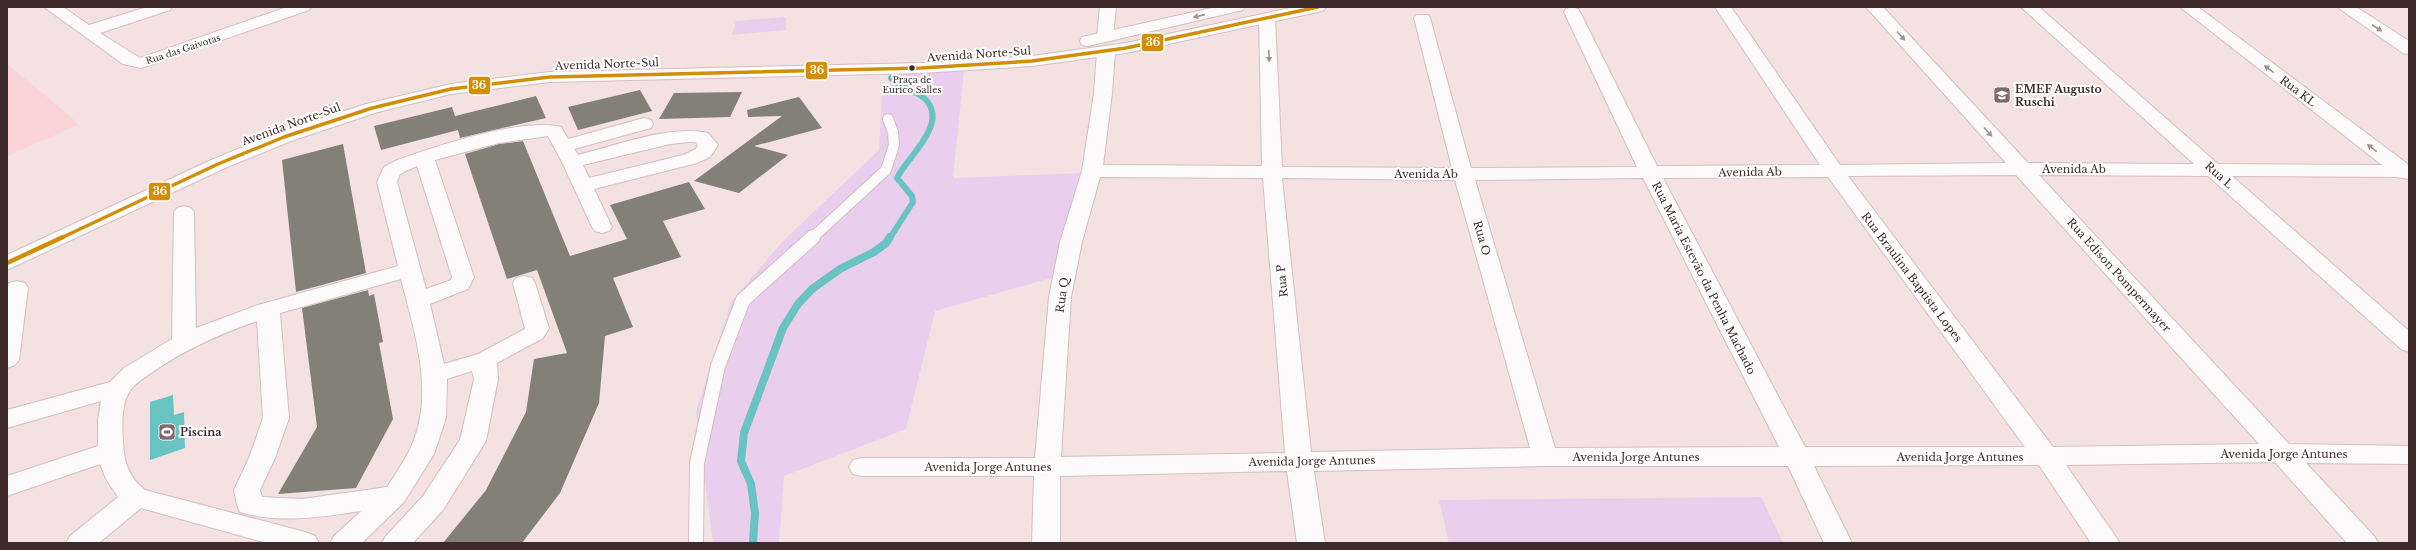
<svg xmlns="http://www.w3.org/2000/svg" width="2416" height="550" viewBox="0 0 2416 550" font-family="'Libre Baskerville',serif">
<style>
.built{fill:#fad4d7}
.green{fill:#eaceed}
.water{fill:#68c3c2}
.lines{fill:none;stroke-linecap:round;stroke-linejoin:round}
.stream-far1{stroke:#68c3c2;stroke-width:6}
.stream{stroke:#68c3c2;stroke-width:8}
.building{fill:#838077}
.service-far1-casing{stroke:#d2bfc1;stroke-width:12}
.service-casing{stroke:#d2bfc1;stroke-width:16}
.minor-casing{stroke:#d2bfc1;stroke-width:2}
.secondary-casing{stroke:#d2bfc1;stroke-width:2}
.service-far1{stroke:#fdfafb;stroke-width:10}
.service{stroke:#fdfafb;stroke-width:14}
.minor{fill:#fdfafb;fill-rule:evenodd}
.secondary{fill:#fdfafb;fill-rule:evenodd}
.bus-1-far1-casing{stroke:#fff;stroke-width:6}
.bus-1-casing{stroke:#fff;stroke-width:8}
.bus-1-far1{stroke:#d28d09;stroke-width:3.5}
.bus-1{stroke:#d28d09;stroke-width:4.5}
.oneway{fill:#9e9293}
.bus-dot{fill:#3e292b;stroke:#fff;stroke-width:1.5}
.labels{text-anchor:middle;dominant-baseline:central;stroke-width:4;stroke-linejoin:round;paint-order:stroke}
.far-street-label{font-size:9px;fill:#3e292b;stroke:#fff}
.far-bus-label{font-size:9px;fill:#3e292b;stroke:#fff}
.street-label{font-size:11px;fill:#3e292b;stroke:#fff}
.poi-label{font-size:11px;font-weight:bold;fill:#3e292b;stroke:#fff;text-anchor:start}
.line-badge{stroke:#fff;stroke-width:1.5}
.badge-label{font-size:11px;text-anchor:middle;font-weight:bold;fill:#fff}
</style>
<rect width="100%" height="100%" fill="#f4e1e2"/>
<polygon class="built" points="7,64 70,116 78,125 7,156"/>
<g class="green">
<polygon points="786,17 786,30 732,35 736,21"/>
<polygon points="964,70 953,178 1085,173 1072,272 935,311 906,429 784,476 779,543 713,543 696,412 731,302 783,241 879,150 882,96 896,74"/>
<polygon points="1761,497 1783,543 1449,543 1439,500"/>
</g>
<polygon class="water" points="173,395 174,415 184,412 185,448 150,460 150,402"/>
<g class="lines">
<path class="stream-far1" d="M890,238l23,-36 -1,-6 -15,-18c10,-21 50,-52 30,-77 -9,-11 -26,-12 -36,-23"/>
<polyline class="stream" points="753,543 755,513 751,484 741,461 744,433 783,328 798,304 812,289 840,269 874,252 886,243 890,237"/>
</g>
<g class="building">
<polygon points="640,90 652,111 578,130 568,107"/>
<polygon points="742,92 730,117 659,119 674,93"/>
<polygon points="536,96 546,118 460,138 458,130 381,150 374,126 452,107 455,116"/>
<polygon points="799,97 822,128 754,146 788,155 739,193 694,181 782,116 748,117 747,110"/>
<polygon points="523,141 570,256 627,239 610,205 689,182 705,209 663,221 681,257 613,278 633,327 605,336 599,403 560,493 522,543 443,543 486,490 526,412 534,359 567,353 537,270 507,279 465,154 499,144"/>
<polygon points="343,144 366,273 296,292 282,160"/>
<polygon points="368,290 369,296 374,294 383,342 379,343 393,419 356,488 278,494 317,427 302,308"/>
</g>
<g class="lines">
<g class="service-far1-casing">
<polyline id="service-far1" points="812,238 886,170 894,145 893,132 888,119"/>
</g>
<g class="service-casing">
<polyline id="service" points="696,543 697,463 718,366 743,300 813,237"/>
</g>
<g class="minor-casing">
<g id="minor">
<polygon points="44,7 63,7 89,25 147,7 172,7 170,10 100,33 140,58 287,7 311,7 309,10 141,68 123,64"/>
<polygon points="1100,7 1116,7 1113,37 1111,41 1099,41 1097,37"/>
<path d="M1572,7l6,2 2,3 77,154 163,-1 -105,-158h16l109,158 166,-2 -140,-156h17l145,156 166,1 -173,-157h18l179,157 164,1 -202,-158h18l211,158v14l-12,-2 -165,-1 177,155v21l-8,-3 -193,-173 -169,-1 250,269 120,2v18l-103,-1 68,73 4,7h-31l-72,-81 -209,3 54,78h-29l-52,-78 -225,1 38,77h-28l-36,-77h-243l-231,5 11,72h-28l-10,-72 -227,5v67h-28l2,-67h-172l-9,-2 -4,-7 4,-7 9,-2h173l14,-161 11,-55 22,-71 12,-78 3,-41 3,-4h12l3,4 -3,41 -9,72 159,1 -3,-149 2,-3h12l2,3 7,150 170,1 -38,-150 2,-3h12l2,3 41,150 166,-1 -73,-155 2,-3zM2016,175l243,269 -206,3 -205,-271zM1100,177l163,1 22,275 -224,4 10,-160 11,-55zM1828,177l197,270h-220l-142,-269zM1282,178l173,2 75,268 -219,4zM1643,178l136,269 -224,1 -80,-268z"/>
<polygon points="2337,7 2356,7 2409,41 2409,54 2403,53"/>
<path d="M644,118l7,2 2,4 -2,4 -77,21 4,6c35,-9 95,-31 130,-22l10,12 -8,12 -13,6 -103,26 18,38 -3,4 -7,2 -7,-2 -3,-4 -30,-65 -14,-26 -49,7 -64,17 39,117 -6,12 -38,15 14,60 34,-10 47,-25 -12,-46 3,-5 8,-2 8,2 3,5 14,45 -6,10 -46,25 1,16 -12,62 -43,69 -30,33h-31l4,-7 37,-40 37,-56 14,-61 -2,-8 -25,8 -1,39 -12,36 -30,48 -42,41h-32l4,-7 27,-25c-40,6 -81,13 -121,1l-3,-7 -3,-15 15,-32 14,-40 -6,-97c-37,13 -73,29 -106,52 -7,5 -17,11 -21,18 -9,13 -8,35 -7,51 1,20 5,34 22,48l160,42 10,4 4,7h-52l-126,-35 -42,35h-33l4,-7 48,-39 -12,-18 -6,-15 -93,32v-20l91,-30v-26l3,-19 -94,27v-18l103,-28 14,-14 48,-29 2,-127 3,-4 7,-2 7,2 3,4 2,116 62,-23 140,-39 -21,-84 7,-15 11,-6c39,-14 126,-44 166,-34l7,12zM689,142h6l3,3 -2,4 -13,6 -94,23 -6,-13 87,-21zM417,166l35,111 -1,3 -25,9 -29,-107 3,-8zM401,279c14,56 36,119 7,174 -6,12 -14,23 -21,34l-85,12 -40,-2 -2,-7 15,-32 14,-40 -9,-105z"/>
<polygon points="17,281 25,283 28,288 19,360 15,365 7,368 7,286 9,283"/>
</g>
</g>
<g class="secondary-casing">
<g id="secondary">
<polygon points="1216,7 1245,7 1243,10 1088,46 1082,45 1080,41 1082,37"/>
<polygon points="1295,7 1326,7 1324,10 1318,12 1126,53 1032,66 921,73 550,82 451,94 378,112 291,141 225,168 7,270 7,255 211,160 277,133 366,104 451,84 550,72 921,63 1032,56 1126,43"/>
</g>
</g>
<use href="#service-far1" class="service-far1"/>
<use href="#service" class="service"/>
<use href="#minor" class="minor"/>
<use href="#secondary" class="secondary"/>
<g class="bus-1-far1-casing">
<polyline id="bus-1-far1" points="61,238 218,164 284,137 372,108 451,89 550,77 921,68 1032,61 1126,48 1318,7"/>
</g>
<g class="bus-1-casing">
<polyline id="bus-1" points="7,263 63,237"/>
</g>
<use href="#bus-1-far1" class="bus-1-far1"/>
<use href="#bus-1" class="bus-1"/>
</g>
<defs><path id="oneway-solid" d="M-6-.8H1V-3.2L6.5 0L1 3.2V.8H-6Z"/></defs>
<g class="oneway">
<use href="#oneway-solid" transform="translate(1199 16) rotate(167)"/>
<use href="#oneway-solid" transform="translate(2377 28) rotate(33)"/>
<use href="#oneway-solid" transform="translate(1901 36) rotate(48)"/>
<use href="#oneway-solid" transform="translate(1269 56) rotate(88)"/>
<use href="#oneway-solid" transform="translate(2269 69) rotate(-143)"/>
<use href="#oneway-solid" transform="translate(1988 132) rotate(48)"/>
<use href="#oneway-solid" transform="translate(2372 148) rotate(-143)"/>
</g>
<defs>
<g id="school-square" transform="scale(0.9)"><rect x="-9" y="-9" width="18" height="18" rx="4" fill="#7e696b" stroke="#fff"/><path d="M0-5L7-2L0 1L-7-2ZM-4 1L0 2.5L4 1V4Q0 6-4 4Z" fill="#fff"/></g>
<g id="stadium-square" transform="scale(0.9)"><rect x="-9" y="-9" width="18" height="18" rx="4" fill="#7e696b" stroke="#fff"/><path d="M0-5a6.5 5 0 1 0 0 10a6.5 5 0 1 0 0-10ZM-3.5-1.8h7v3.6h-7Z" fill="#fff"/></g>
</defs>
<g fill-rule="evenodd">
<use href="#school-square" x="2002" y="95"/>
<use href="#stadium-square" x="167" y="432"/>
</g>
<circle class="bus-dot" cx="912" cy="68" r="3.5"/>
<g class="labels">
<g class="far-street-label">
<text transform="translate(183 49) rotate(-18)">Rua das Gaivotas</text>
</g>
<g class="far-bus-label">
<text x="912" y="79">Praça de<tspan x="912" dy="10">Eurico Salles</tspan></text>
</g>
<g class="street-label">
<text transform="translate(979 54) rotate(-4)">Avenida Norte-Sul</text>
<text transform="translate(607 64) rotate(-2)">Avenida Norte-Sul</text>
<text transform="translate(2298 91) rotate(37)">Rua KL</text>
<text transform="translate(291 124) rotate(-20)">Avenida Norte-Sul</text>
<text x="2074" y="169">Avenida Ab</text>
<text transform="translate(1750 172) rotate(-1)">Avenida Ab</text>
<text x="1426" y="174">Avenida Ab</text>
<text transform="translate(2219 175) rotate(42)">Rua L</text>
<text transform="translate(1482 238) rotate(74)">Rua O</text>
<text transform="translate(2119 275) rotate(48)">Rua Edison Pompermayer</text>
<text transform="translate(1912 277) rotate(53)">Rua Braulina Baptista Lopes</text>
<text transform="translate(1704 278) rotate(63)">Rua Maria Estevão da Penha Machado</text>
<text transform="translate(1282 281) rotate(-96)">Rua P</text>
<text transform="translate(1062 295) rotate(-82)">Rua Q</text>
<text x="2284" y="454">Avenida Jorge Antunes</text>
<text x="1636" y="457">Avenida Jorge Antunes</text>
<text x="1960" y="457">Avenida Jorge Antunes</text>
<text transform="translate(1312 461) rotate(-1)">Avenida Jorge Antunes</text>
<text x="988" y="467">Avenida Jorge Antunes</text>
</g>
<g class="poi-label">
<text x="2015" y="89">EMEF Augusto<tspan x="2015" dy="13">Ruschi</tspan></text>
<text x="180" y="432">Piscina</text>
</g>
</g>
<g class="line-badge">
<rect x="1141" y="33" width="23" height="19" rx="4" fill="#d28d09"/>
<rect x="805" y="61" width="23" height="19" rx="4" fill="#d28d09"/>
<rect x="468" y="76" width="23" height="19" rx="4" fill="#d28d09"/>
<rect x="148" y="182" width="23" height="19" rx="4" fill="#d28d09"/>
</g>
<g class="badge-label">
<text x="1153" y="46">36</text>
<text x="817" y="74">36</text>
<text x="479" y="89">36</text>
<text x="160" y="195">36</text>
</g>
<rect width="2416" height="550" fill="none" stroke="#3e292b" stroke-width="16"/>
</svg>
